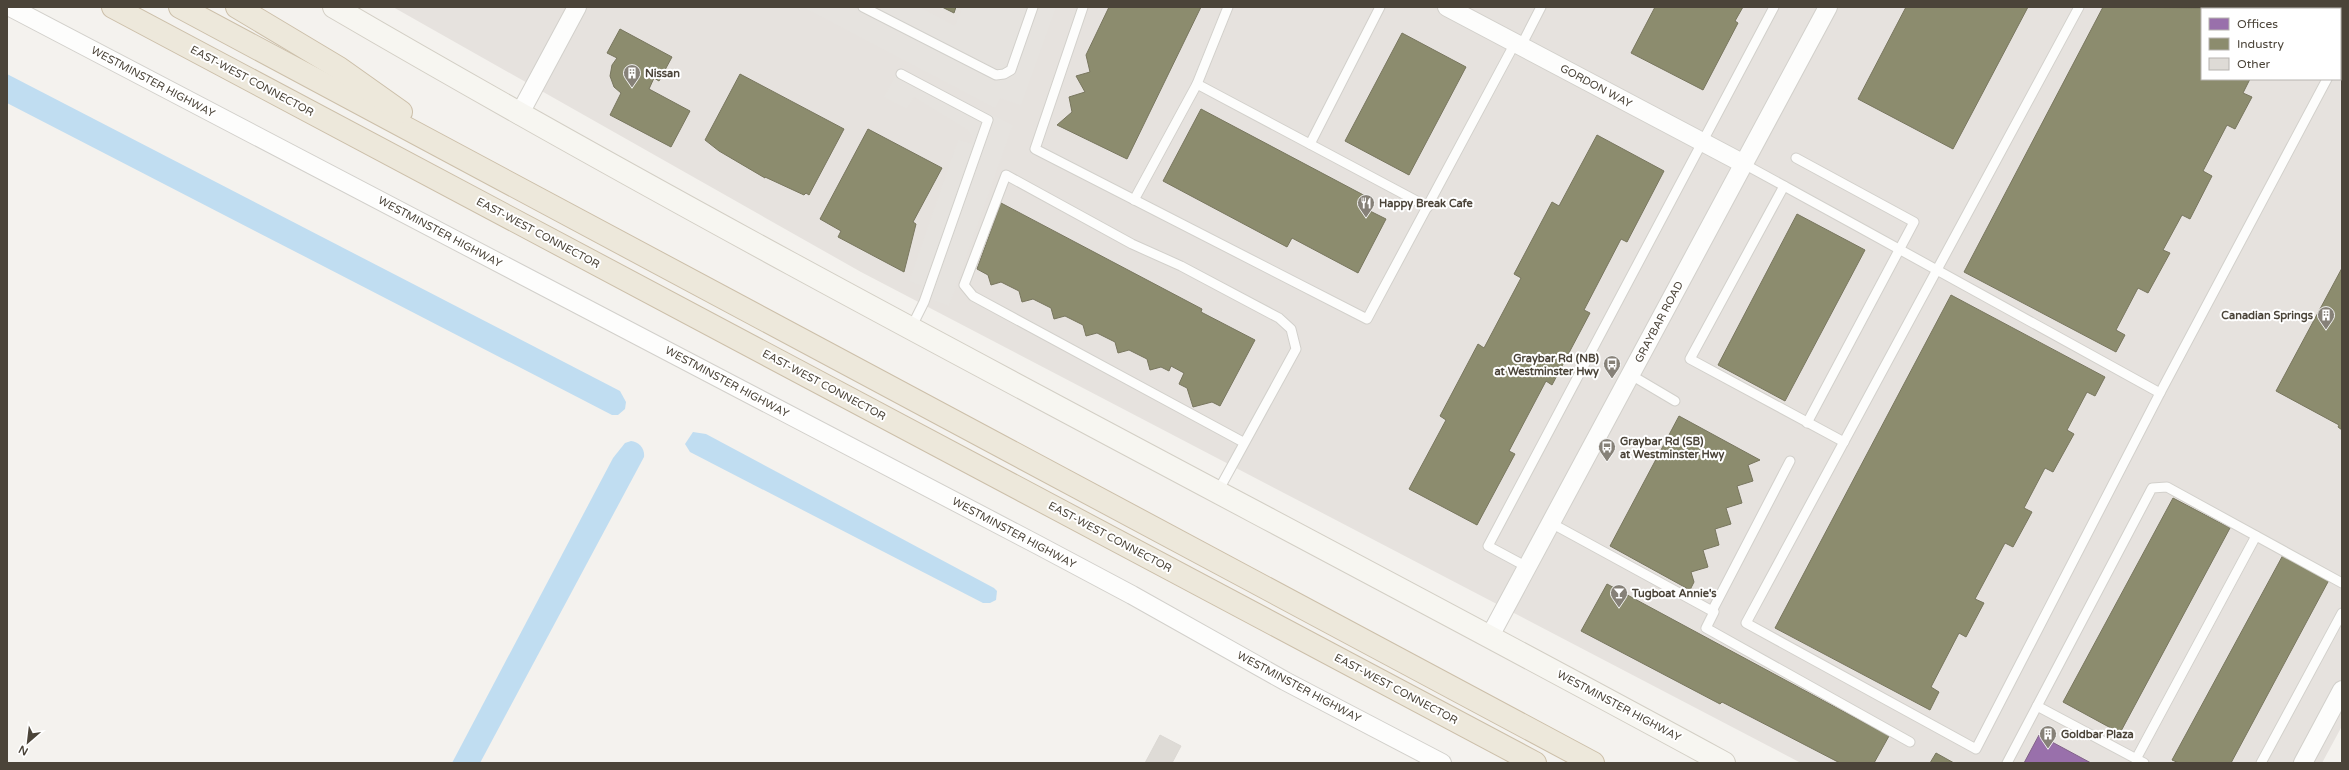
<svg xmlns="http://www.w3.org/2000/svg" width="2349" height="770" viewBox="0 0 2349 770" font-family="'Varela Round',sans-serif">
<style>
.industrial{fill:#e6e2de;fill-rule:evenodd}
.parking{fill:#e6e3df}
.water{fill:#c0ddf1}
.offices{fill:#9970ab;stroke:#826389}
.industry{fill:#8c8c6e;stroke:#78765e}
.building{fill:#dedbd6;stroke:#dcd9d4}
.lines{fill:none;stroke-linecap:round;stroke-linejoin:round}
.lane-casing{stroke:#d2d0cb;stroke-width:11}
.street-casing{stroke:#d2d0cb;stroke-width:20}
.secondary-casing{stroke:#d3cfc5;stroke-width:24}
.highway-casing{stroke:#ccbfa9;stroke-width:24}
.lane{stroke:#fdfdfc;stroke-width:9}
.street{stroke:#fdfdfc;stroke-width:18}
.secondary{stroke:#f7f6f1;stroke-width:22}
.highway{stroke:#ede8db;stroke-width:22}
.labels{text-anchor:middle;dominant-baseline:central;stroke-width:4;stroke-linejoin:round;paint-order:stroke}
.poi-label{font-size:11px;font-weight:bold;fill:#4b4439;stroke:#fff;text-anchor:start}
.street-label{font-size:11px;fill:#4b4439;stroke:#fff}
</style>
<rect width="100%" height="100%" fill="#f4f2ee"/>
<path class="industrial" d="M393,7h1949v719l-20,37h-521l-940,-491zM2202,9h138v70h-138z"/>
<g class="parking">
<polygon points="803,7 919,7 955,26 963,7 1056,7 1021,105 1000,98 995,108"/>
<polygon points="899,68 1013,125 949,306 918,294 922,286 909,281 958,140 972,144 973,140 968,130 914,97 907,109 884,97"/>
</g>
<g class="water">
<polygon points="7,74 620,391 626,402 625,409 618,415 612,415 7,103"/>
<polygon points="693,432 706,434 994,588 997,591 996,600 990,603 983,603 690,452 685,444"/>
<path d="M631,441c8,1 14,7 13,16l-164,306h-28l161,-305 12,-15z"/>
</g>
<polygon class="offices" points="2039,735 2091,763 2024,763"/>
<g class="industry">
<polygon points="942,7 956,7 954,13"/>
<polygon points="1109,7 1201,7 1127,159 1057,125 1072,112 1069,97 1085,92 1076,76 1090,72 1086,55"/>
<polygon points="1655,7 1743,7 1735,21 1738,23 1703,90 1631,53"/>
<polygon points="1906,7 2028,7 1953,149 1858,99"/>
<polygon points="2103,7 2297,9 2202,9 2202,79 2250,79 2243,93 2252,97 2235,129 2227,125 2203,171 2212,176 2190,219 2182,215 2163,250 2170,253 2148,293 2138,288 2116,330 2125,335 2116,352 1964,272"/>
<polygon points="620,29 672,57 659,81 654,78 649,89 690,111 671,147 610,115 621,93 614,87 610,76 612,65 617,58 607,53"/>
<polygon points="1402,33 1466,67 1409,175 1345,141"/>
<polygon points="740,74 844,129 809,195 806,193 804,195 765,177 765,178 719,151 705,140"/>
<polygon points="1201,109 1371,199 1366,209 1386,219 1358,273 1292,238 1287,247 1163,181"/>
<polygon points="868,129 942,168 913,222 916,224 904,272 838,237 841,231 820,219"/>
<polygon points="1597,135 1664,171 1627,242 1621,239 1584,310 1590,313 1552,385 1546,381 1509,451 1515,454 1477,525 1409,489 1446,420 1440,416 1478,344 1484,348 1521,278 1514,274 1552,202 1559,206"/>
<polygon points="1001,203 1202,309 1201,312 1255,340 1220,406 1212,402 1193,407 1187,388 1179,384 1184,373 1171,366 1169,371 1161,367 1150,370 1147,359 1129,350 1118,353 1115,342 1097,333 1086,336 1083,325 1065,316 1054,319 1051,308 1033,299 1022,302 1019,291 1001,282 991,285 988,275 977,269"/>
<polygon points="1797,214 1865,250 1785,401 1718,365"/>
<polygon points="2342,268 2342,430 2338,427 2339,425 2276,391"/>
<polygon points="1951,295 2105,377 2095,396 2087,392 2067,430 2074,434 2053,472 2045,468 2024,508 2032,512 2013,547 2005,543 1975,599 1984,603 1966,637 1959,633 1931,687 1939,692 1930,710 1775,628"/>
<polygon points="1679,416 1760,460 1748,465 1753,481 1737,486 1742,503 1726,508 1731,524 1715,529 1719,545 1703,550 1708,567 1691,572 1694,582 1690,590 1610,546"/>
<polygon points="2173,498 2230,528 2120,733 2063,702"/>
<polygon points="2283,555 2329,580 2231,763 2179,763 2172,760"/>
<polygon points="1607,584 1889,736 1874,763 1840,763 1722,702 1720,704 1581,631"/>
<polygon points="1936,753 1954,763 1930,763"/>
</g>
<polygon class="building" points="1160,735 1181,746 1172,763 1145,763"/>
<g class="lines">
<g class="lane-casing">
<g id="lane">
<polyline points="863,7 996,75 1004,74 1011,70 1033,7"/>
<polyline points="1083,7 1035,149 1367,319 1515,43"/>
<polyline points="1521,46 1541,7"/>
<polyline points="2340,54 2342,51"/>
<polyline points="901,74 988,120 924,302 911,328"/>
<polyline points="1197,84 1428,207"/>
<polyline points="1310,144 1380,7"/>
<polyline points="1796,158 1914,222 1807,423"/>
<path d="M1744,164c139,76 278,153 416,229l-184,356 -230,-126 333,-616"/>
<polyline points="1784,186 1690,359 1844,442"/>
<polyline points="1134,200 1197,84 1228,7"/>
<polyline points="1631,375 1675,401"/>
<polyline points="2160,393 2327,79"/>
<polyline points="1217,493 1296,349 1291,329 1279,318 1181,266 1132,244 1006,175 964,285 973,296 1243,442"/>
<polyline points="1551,523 1714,612 1706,628 1910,742"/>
<polyline points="1527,567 1488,546 1774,7"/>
<polyline points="1712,611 1790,461"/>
<polyline points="2037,706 2144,763"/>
<polyline points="2136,759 2256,536"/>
<polyline points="2007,763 2152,488 2167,487 2342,583"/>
<polyline points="2261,763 2342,613"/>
</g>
</g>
<g class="street-casing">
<g id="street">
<polyline points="10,7 1038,545 1132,595 1285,681 1442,763"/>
<polyline points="1447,7 1744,164"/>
<polyline points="519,115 577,7"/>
<polyline points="1490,636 1828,7"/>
<polyline points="2303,763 2342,690"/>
</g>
</g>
<g class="secondary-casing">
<path id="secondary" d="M334,7c456,266 927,504 1390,756"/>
</g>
<g class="highway-casing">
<g id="highway">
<polyline points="113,7 1535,763"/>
<polyline points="180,7 1593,763"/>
<polyline points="237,7 339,68 401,112"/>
</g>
</g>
<use href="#lane" class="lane"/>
<use href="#street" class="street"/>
<use href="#secondary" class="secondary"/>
<use href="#highway" class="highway"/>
</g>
<defs>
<g id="building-pin" transform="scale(0.9)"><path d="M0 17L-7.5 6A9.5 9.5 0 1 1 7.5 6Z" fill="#868178" stroke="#fff"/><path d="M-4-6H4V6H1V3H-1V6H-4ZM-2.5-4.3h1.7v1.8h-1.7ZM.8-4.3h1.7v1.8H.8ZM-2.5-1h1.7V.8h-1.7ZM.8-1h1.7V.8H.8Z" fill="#fff"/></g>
<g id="restaurant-pin" transform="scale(0.9)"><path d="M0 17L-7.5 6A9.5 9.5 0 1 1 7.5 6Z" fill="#868178" stroke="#fff"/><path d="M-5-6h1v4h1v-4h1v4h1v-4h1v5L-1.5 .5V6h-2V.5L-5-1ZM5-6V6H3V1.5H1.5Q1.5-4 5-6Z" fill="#fff"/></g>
<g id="bus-pin" transform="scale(0.9)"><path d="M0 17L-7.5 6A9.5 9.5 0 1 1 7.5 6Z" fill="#868178" stroke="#fff"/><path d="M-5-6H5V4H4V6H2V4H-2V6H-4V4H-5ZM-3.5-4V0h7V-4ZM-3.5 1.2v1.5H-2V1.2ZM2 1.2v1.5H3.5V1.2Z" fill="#fff"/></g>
<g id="bar-pin" transform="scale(0.9)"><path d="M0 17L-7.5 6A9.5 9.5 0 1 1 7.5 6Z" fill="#868178" stroke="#fff"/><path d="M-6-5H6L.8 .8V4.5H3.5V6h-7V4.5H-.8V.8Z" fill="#fff"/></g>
</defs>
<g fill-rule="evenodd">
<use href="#building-pin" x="632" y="73"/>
<use href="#restaurant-pin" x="1366" y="203"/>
<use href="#building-pin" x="2326" y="315"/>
<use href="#bus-pin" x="1612" y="364"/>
<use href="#bus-pin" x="1607" y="447"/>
<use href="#bar-pin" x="1619" y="593"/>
<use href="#building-pin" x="2048" y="734"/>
</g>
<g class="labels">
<g class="poi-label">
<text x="645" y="73">Nissan</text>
<text x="1379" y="203">Happy Break Cafe</text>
<text x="2313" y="315" text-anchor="end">Canadian Springs</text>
<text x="1599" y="358" text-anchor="end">Graybar Rd (NB)<tspan x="1599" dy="13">at Westminster Hwy</tspan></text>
<text x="1620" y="441">Graybar Rd (SB)<tspan x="1620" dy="13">at Westminster Hwy</tspan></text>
<text x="1632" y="593">Tugboat Annie's</text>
<text x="2061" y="734">Goldbar Plaza</text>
</g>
<g class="street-label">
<text transform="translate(252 81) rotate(28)">EAST-WEST CONNECTOR</text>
<text transform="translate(153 82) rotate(28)">WESTMINSTER HIGHWAY</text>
<text transform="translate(1596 86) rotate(28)">GORDON WAY</text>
<text transform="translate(440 232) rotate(28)">WESTMINSTER HIGHWAY</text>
<text transform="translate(538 233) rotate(28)">EAST-WEST CONNECTOR</text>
<text transform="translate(1659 322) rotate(-62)">GRAYBAR ROAD</text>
<text transform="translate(727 382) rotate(28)">WESTMINSTER HIGHWAY</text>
<text transform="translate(824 385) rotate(28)">EAST-WEST CONNECTOR</text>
<text transform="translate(1014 533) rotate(28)">WESTMINSTER HIGHWAY</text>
<text transform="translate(1110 537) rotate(28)">EAST-WEST CONNECTOR</text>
<text transform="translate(1299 687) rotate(28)">WESTMINSTER HIGHWAY</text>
<text transform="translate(1396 689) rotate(28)">EAST-WEST CONNECTOR</text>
<text transform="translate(1619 706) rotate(28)">WESTMINSTER HIGHWAY</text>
</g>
</g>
<rect width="2349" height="770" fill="none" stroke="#4b4439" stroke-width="16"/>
<rect x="2201" y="8" width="140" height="72" fill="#ffffff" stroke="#b7b4b0"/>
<rect x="2209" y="18" width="20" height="12" fill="#9970ab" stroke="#b7b4b0"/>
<text x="2237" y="28" font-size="12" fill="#4b4439">Offices</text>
<rect x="2209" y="38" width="20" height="12" fill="#8c8c6e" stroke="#b7b4b0"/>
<text x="2237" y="48" font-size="12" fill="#4b4439">Industry</text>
<rect x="2209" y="58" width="20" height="12" fill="#dedbd6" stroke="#b7b4b0"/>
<text x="2237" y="68" font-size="12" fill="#4b4439">Other</text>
<g transform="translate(28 742) rotate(208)" stroke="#ffffff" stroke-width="3" paint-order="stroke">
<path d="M0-3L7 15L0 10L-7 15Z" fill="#4b4439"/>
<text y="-6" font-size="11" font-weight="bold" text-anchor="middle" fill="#4b4439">N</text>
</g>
</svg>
